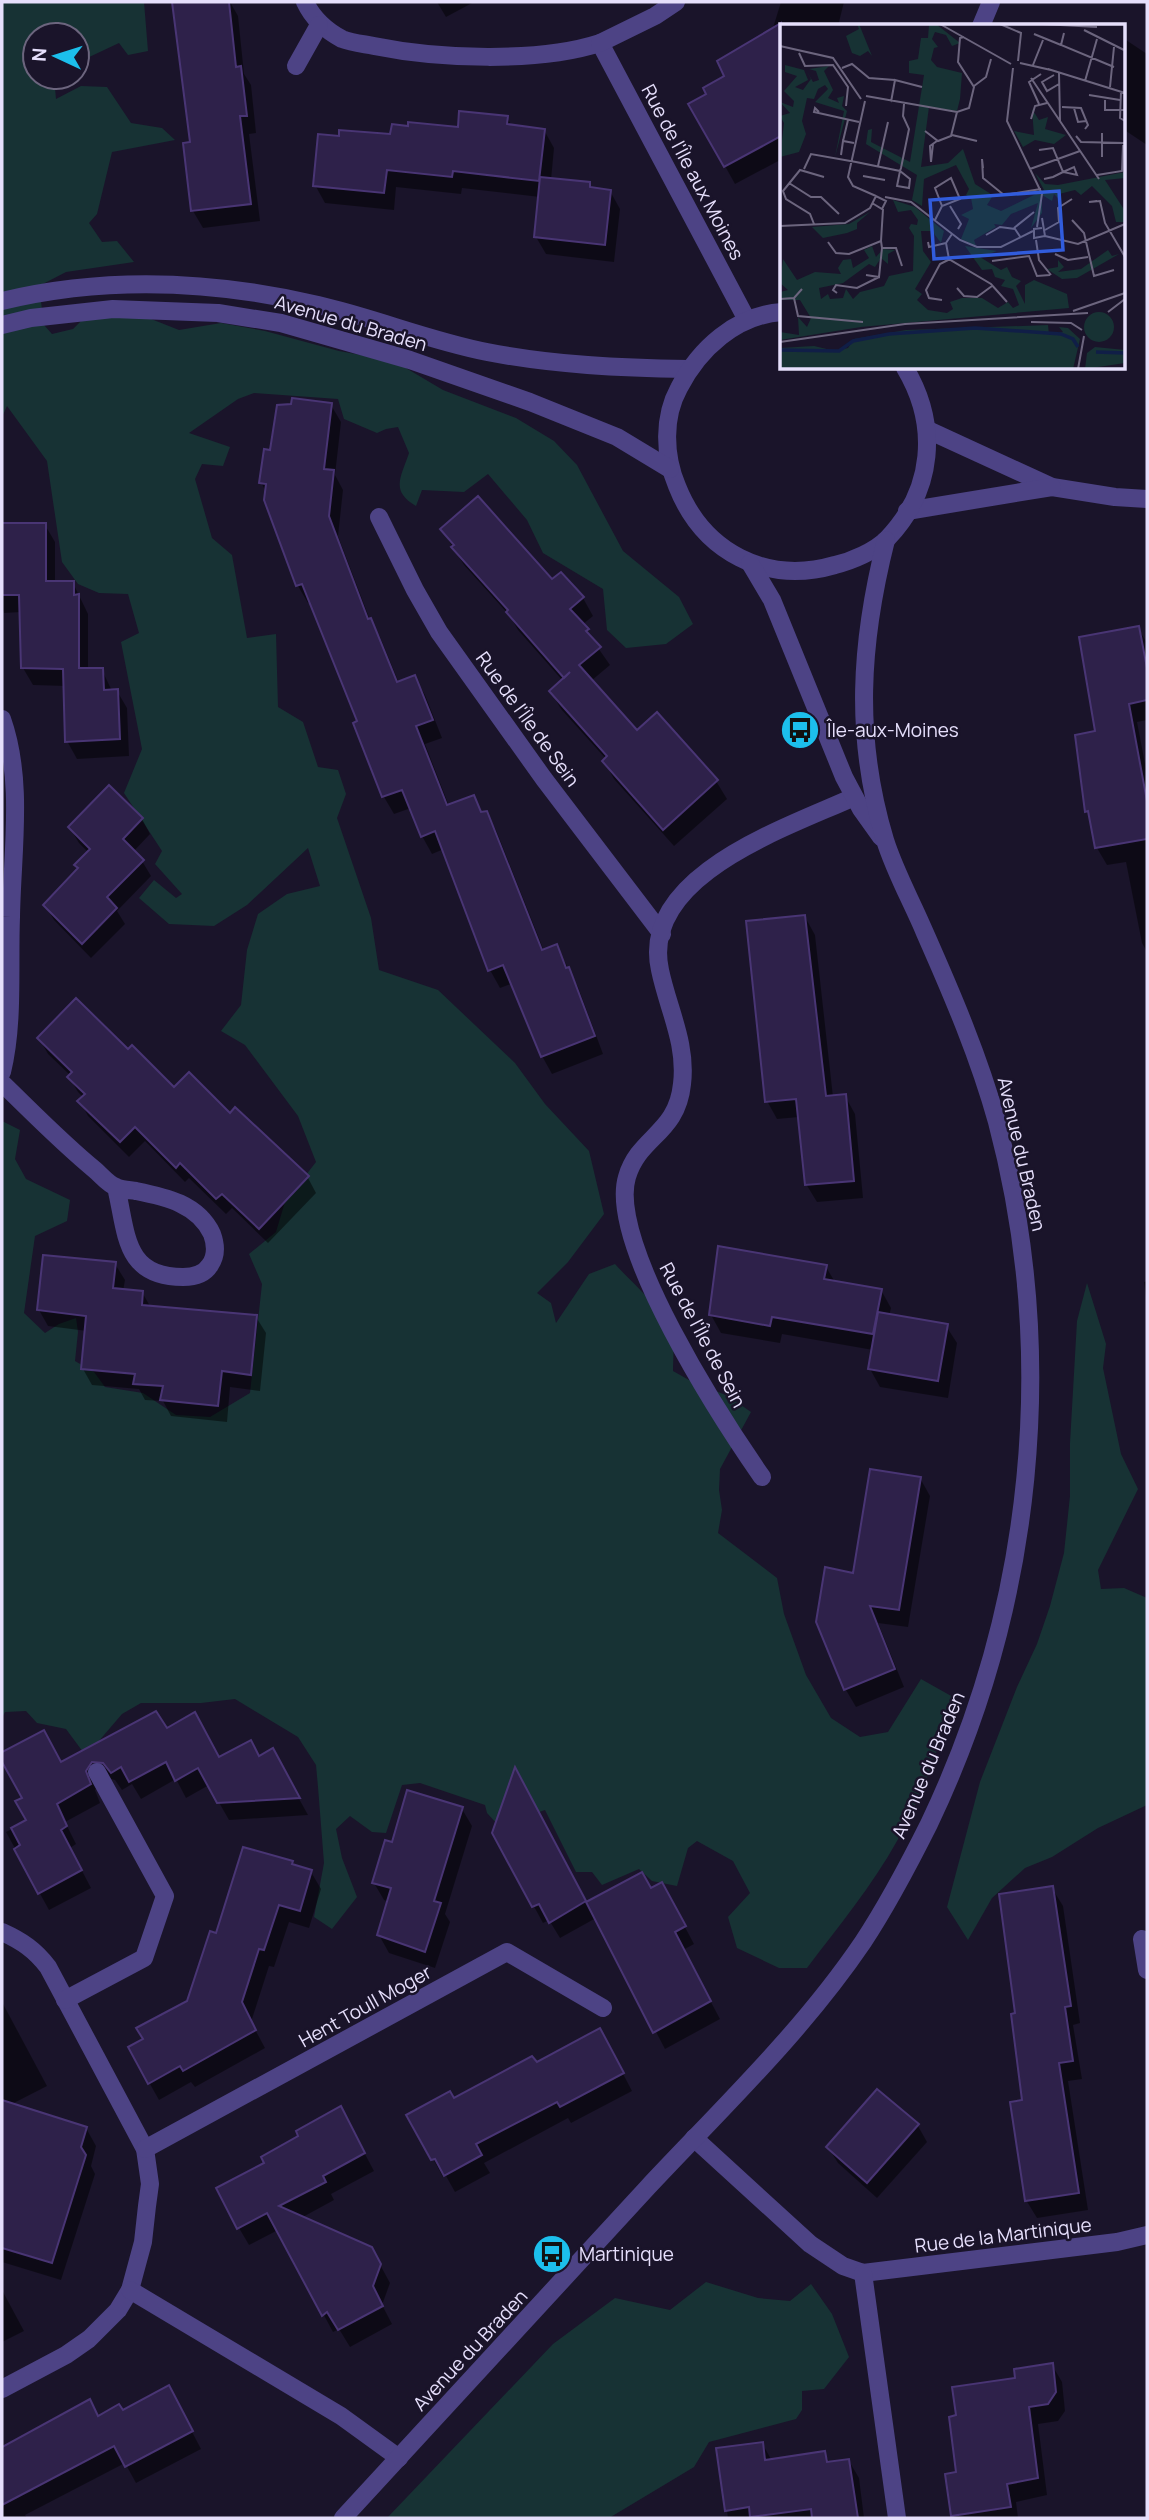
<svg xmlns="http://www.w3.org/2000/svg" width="1149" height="2520" viewBox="0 0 1149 2520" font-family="Manrope,sans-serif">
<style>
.green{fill:#173234}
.shadow{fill:#0007}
.building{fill:#2e214a;stroke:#493574;stroke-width:2}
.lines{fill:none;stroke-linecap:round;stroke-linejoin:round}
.minor{stroke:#4d4385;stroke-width:18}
.tertiary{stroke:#4d4385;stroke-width:18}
.labels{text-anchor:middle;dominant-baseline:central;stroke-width:5;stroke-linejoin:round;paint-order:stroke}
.street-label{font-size:19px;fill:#e6dffc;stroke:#1a142a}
.poi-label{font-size:19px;fill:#e6dffc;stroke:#1a142a;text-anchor:start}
.inset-river{fill:none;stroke:#101e47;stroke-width:3.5}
.inset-road{fill:none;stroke:#6c657e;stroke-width:2}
.view{fill:#315cdc;fill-opacity:0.15;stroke:#315cdc;stroke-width:3.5}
.inset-edge{fill:none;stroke:#e6dffc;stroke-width:3.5}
</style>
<rect width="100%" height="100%" fill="#1a142a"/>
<g class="green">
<path d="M2,2h142l4,49 -20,4 -9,-12 -34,16 -8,1v-25h-42v42h19l2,22 25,-13 26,1 24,36 31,5 13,12 -63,12 -15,62 -8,9 13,19 15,-1 17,21 -68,10 -27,14 5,39 8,9 21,-5 9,-9 36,-3h28l33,13 42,-7 44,8 74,20 55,10 49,29 73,28 38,23 23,24 46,86 56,46 14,27 -27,20 -40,4 -19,-18 -4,-41 -60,-36 -16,-33 -39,-46 -24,18 -42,-2 -6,16c-26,-15 -15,-29 -7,-53l-11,-26 -12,2 -9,4 -33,-14 -6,-20 -84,-6 -16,6 -49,34 41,14 -7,19 -21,-2 -7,15 17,59 20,17 15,83 29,-4 2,73 25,15 15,45 20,3 8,24 -9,24 34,100 8,52 59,20 77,73 30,41 44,47 15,63 -36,48 -31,31 14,10 5,20 33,-49 26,-10c19,21 55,50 58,79 1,9 0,19 0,28l16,9 39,16 23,16 -31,57 -1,21 3,20 -4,23 59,45 7,36 22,61 25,43 29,19 28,-5 33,-53 32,18c-13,49 -30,99 -56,144 -25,45 -59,86 -90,127h-28l-42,-20 -9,-31 22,-24 -17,-32 -36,-20 -9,7 -11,38 -25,-5 -13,-12 -37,16 -10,-13h-16l-31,-62 -46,16 -12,-13 -2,-8 -65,-22 -18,2 -16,48 -14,-1 -22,-16 -14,13 6,29 15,39 -25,32 -18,-12 10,-54 -6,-76 -2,-22 -18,-28 -63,-38 -34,4h-60l-19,11 -36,42 -20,-27 -29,-6 -11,-12 -21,1 -3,6v-597l18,9 -5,29 11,20 44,21 -3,21 -32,15 -11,77 21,20 14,-9 17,-6 2,14 -3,29 19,11 11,15 38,6 33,22 34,2 40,-24 12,-109 -13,-30 27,-22 9,-30 31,-40 -18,-46 -53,-71 -24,-14 20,-26 6,-55 11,-36 29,-20 33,-8 -12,-38 -61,57 -33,21 -45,-2 -30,-26 15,-18 22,18 6,-4 -27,-30 7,-13 -38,-58 18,-44 -21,-107 18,-9 -11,-39 -29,-1 -21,-9 -16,-22 -15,-101 -40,-55 -5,11z"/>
<polygon points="1087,1283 1106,1344 1103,1368 1121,1454 1138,1489 1098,1570 1101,1589 1124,1588 1147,1598 1147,1805 1098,1828 1052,1857 1025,1868 992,1898 968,1940 947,1907 980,1782 1017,1687 1037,1644 1050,1606 1064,1553 1070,1496 1070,1443 1077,1321"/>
<polygon points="706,2282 758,2298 790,2301 811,2284 832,2314 849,2357 824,2389 802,2391 802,2410 796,2419 709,2442 694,2467 609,2518 387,2518 553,2344 615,2298 670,2310"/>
</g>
<g class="shadow">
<polygon points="174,2 230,2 238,16 244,74 251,85 256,133 249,134 260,221 203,228 193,211 185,144 192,143"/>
<polygon points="437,2 474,2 446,17"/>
<polygon points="781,2 844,2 838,26 782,26 782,159 735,184 691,105 709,95 772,31"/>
<polygon points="1123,38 1147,54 1147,145 1123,129"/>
<polygon points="507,118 512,126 544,130 554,148 551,180 589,184 592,189 610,191 620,209 614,262 546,254 536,237 540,197 462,188 461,194 396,187 394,210 325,203 315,185 392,136 459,129"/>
<polygon points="331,405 341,422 335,475 343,490 338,536 370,620 380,637 399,683 415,678 425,695 442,738 425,744 449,806 473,797 483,814 486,813 496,830 544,951 556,947 566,964 578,987 603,1054 552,1074 542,1056 513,983 500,988 490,970 444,849 432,854 422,836 411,808 394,814 384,797 355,724 359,722 311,602 308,603 298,586 266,500 266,492 261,482 272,452"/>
<polygon points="2,525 45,525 55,542 55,583 73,583 88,614 88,670 102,670 112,691 117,691 127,708 129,756 77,759 67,741 66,686 33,685 23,668 21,612 4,613 2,608"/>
<polygon points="442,530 552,582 561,574 583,598 593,616 582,625 610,665 591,681 637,732 657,715 716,781 727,799 674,846 614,779 604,761 606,759 561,709 551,692 563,681 518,630 510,616 464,565"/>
<polygon points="1138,628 1147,643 1147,720 1137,722 1147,774 1147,952 1142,943 1126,862 1107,865 1097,848 1091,819 1087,811 1097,732"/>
<polygon points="142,819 150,834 133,852 142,861 151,876 117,911 125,924 91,958 54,920 45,905 79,870 89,853 79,843 70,828"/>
<polygon points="805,917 815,935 833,1097 845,1096 855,1114 863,1198 817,1202 806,1184 799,1117 777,1119 767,1101"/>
<polygon points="39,1038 129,1051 174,1090 230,1115 308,1178 316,1193 268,1243 232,1208 226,1214 189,1178 185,1182 145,1141 129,1157 88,1116 80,1101 83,1097 78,1092 69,1077 71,1076 48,1054"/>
<polygon points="115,1264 125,1280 123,1291 142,1292 151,1308 256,1317 266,1333 260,1391 230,1387 227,1422 171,1416 163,1401 145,1400 139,1389 92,1385 83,1369 87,1331 48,1326 39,1310"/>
<polygon points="826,1267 835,1282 881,1290 891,1308 889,1316 946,1326 957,1343 948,1398 880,1387 870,1369 873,1350 782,1334 780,1343 721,1333 711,1315"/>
<polygon points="1147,1281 1147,1304 1144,1282"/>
<polygon points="920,1478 930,1496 908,1627 878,1623 904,1687 856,1707 846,1690 818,1621 855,1575"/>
<polygon points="166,1730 219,1759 259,1758 282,1768 308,1815 229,1820 209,1785 186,1798 176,1779 141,1799 132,1784 122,1790 115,1780 107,1778 101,1780 95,1790 100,1803 65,1822 76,1844 70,1848 91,1888 49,1910 6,1832 28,1821 24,1799 2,1754 43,1733 61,1764"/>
<polygon points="524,1786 586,1904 642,1875 650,1890 671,1901 694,1944 683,1950 720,2019 665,2049 596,1918 560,1938 549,1920 543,1923 494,1833"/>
<polygon points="462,1809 472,1826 445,1914 450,1922 435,1968 389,1953 379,1935 389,1902 384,1900 374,1883 393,1844"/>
<polygon points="291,1863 294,1867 311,1872 321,1889 309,1928 289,1922 274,1967 269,1966 251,2022 265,2048 195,2087 191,2082 159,2100 150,2084 188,2063 145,2040 189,2002 217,1935"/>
<polygon points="1052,1888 1063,1906 1080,2023 1073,2025 1082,2079 1068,2081 1088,2210 1037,2218 1026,2200 1024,2102 1017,2015"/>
<polygon points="2,2002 47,2086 6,2107 2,2099"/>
<polygon points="609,2047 632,2091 571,2123 568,2118 484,2163 490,2173 455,2192 446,2176 443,2177 409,2115 454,2101 536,2064"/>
<polygon points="877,2091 918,2126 927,2142 877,2198 838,2163 828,2147"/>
<polygon points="19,2107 86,2128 96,2146 91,2166 95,2174 61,2280 2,2262 2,2164"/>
<polygon points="350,2126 374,2171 331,2194 334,2200 301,2218 371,2248 390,2283 382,2305 392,2324 350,2347 339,2329 333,2332 278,2230 249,2245 239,2228"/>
<polygon points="2,2290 24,2331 2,2342"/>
<polygon points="1052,2365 1062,2382 1065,2411 1058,2421 1038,2424 1047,2495 1016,2502 1018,2518 954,2518 947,2475 958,2473 1017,2379"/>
<polygon points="178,2405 201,2449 136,2483 125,2463 25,2515 27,2518 2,2518 2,2469 38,2449 123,2412"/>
<polygon points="762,2443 772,2461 824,2453 830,2463 849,2461 859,2478 864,2518 728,2518 718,2449"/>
</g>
<g class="building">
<polygon points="172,2 229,2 236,67 241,66 247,116 240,116 251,204 191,211 183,143 190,142"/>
<polygon points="781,23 781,136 724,167 688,104 706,94 703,88 724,76 717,61"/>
<polygon points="459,111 508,116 507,124 545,129 539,181 453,171 452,177 387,170 384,193 313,186 318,134 339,136 339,130 390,134 392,124 408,126 408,122 458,127"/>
<polygon points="540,177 590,182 590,187 611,190 605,245 534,237"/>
<polygon points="292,398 332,403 324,469 334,470 329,516 368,619 371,618 397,682 415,675 433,720 416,726 447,805 474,795 481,812 487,811 542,950 557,944 566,968 569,967 595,1036 541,1057 503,965 488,971 435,831 421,837 402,790 382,797 353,723 357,721 302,584 296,586 264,500 266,484 259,483 264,449 270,450 277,405 291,404"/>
<polygon points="478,496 552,579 561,572 584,597 570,609 589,629 586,631 601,647 579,665 637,730 657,712 718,780 663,830 602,761 607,756 549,691 570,672 564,678 506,612 508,610 451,547 454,545 440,529"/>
<polygon points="2,523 46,523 46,581 74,581 74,595 79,594 79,668 103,668 104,690 118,689 120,739 65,742 63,669 21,668 19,595 2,595"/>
<polygon points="1139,626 1147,668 1147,700 1129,704 1147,801 1147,839 1095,848 1088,811 1085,812 1075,735 1095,731 1079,637"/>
<polygon points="109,785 143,818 123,839 144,860 107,897 117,908 82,944 43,905 78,868 74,865 90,849 68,827"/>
<polygon points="805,915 826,1096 846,1094 854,1181 805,1185 796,1099 765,1102 746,921"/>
<polygon points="76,998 128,1049 132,1045 174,1087 189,1072 230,1113 235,1107 309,1176 259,1229 222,1194 216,1199 180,1163 176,1168 135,1127 120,1142 77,1101 85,1094 67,1077 72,1072 37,1038"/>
<polygon points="718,1246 827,1265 824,1279 882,1289 873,1334 772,1317 770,1326 709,1315"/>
<polygon points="43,1255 116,1262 113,1288 143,1291 142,1305 257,1315 251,1375 222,1371 218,1406 160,1400 163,1386 133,1384 135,1374 81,1369 86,1316 37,1310"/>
<polygon points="878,1312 948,1324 938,1381 868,1369"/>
<polygon points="870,1469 921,1477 899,1610 870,1606 895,1669 844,1690 816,1622 825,1567 853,1573"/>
<polygon points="156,1711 167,1728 195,1712 219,1757 251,1740 259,1756 273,1748 300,1798 217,1803 198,1768 175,1781 166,1762 129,1782 121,1767 111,1773 103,1763 92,1762 86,1771 91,1784 57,1804 67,1826 61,1830 82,1870 38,1894 14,1849 20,1845 11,1828 26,1820 15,1801 22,1798 2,1762 2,1752 44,1730 61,1762"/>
<polygon points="515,1767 586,1901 549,1923 539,1904 532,1907 492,1833"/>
<polygon points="407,1790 463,1807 434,1901 441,1903 425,1952 377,1935 391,1888 372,1883 385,1840 392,1842"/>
<polygon points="243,1847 293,1861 292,1864 312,1870 300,1911 279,1905 264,1950 259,1949 242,2002 256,2030 183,2071 180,2066 148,2084 128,2047 143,2039 136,2028 187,2001 210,1931 216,1933"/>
<polygon points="642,1872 651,1888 662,1882 686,1926 675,1932 711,2001 653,2033 586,1902"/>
<polygon points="1053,1886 1071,2006 1065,2007 1073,2061 1059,2063 1079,2193 1025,2201 1010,2102 1022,2100 1011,2014 1015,2013 999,1894"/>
<polygon points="600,2028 624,2073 560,2107 557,2102 476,2144 482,2155 444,2176 435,2159 431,2160 406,2115 450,2091 454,2098 532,2056 537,2062"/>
<polygon points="877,2089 919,2124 867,2183 826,2147"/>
<polygon points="2,2100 87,2127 81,2147 86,2155 52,2263 2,2248"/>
<polygon points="341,2106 365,2153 323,2176 326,2182 279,2206 372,2247 381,2264 373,2286 383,2306 338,2330 327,2312 322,2316 267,2213 237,2229 216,2188 264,2163 261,2157 298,2136 296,2131"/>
<polygon points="1053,2363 1056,2392 1048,2404 1029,2407 1038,2478 1007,2484 1011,2507 951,2516 945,2474 956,2472 949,2417 956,2415 952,2387 1015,2378 1014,2369"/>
<polygon points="169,2385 193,2431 125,2467 114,2446 2,2505 2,2447 90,2399 98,2416 119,2404 123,2410"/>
<polygon points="763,2442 765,2460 825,2451 827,2462 849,2459 858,2518 812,2518 811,2509 750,2517 749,2507 725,2511 716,2448"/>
</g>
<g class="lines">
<g class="minor">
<path d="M305,2c8,17 20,28 37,37 10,4 22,5 32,7 64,13 164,17 226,-3l147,277"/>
<polyline points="981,26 991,2"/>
<polyline points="600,43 655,16 676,2"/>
<polyline points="296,66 319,25"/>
<polyline points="928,430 1052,487 1115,497 1147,499"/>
<polyline points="907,511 1052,487"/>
<polyline points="379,517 415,590 439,632 544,779 662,934"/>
<path d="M2,719c22,62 10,133 9,198 -2,51 3,105 -9,155"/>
<path d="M2,1083c30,29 60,60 93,87 6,5 13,14 21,17 5,3 14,3 20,4 30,6 62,13 76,43 4,11 5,21 -2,31 -6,10 -16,12 -27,12 -60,0 -56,-45 -67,-90"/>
<path d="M762,1477c-39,-56 -155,-234 -135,-300 12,-41 50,-43 55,-93 5,-41 -14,-75 -22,-114 -21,-95 129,-143 194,-173"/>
<path d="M2,1932c20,9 33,18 46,35l97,182 5,35 -3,22 -4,36 -13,48 -12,20 -29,29 -23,16 -64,34"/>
<polyline points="1142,1939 1147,1970"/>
<polyline points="65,2000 144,1958 165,1896 97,1772"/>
<polyline points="694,2138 810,2244 843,2266 863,2273 1117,2242 1147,2235"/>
<polyline points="145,2149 507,1952 603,2008"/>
<polyline points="863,2273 897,2518"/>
<polyline points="130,2290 341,2416 399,2458"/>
</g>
<g class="tertiary">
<path d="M2,301c104,-25 213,-20 316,4 57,13 112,36 169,47 67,13 134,16 202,17"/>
<path d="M782,312c-46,3 -83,37 -103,76 -16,29 -15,67 -2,98 26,66 89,99 158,79 17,-4 40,-14 52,-26 47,-49 52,-114 18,-171"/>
<polyline points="2,325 31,318 113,309 218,313 281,323 410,360 530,402 617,437 670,469"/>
<polyline points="750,563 772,600 844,777 861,809 881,837"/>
<path d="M343,2518c102,-110 203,-221 305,-331 74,-79 154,-155 215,-245 25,-38 46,-78 66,-118 104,-218 130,-468 68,-702 -18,-65 -45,-128 -72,-189 -13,-31 -30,-61 -40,-93 -31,-103 -25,-197 1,-300"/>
</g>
</g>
<defs>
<g id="bus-disc" transform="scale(2.0125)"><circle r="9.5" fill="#1cbfec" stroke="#1a142a"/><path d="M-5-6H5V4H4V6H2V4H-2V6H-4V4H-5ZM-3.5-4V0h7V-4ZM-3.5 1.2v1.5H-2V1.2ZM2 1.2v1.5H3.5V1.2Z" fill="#111"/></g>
</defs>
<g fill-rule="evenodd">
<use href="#bus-disc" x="800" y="730"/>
<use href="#bus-disc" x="552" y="2254"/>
</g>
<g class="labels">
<g class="street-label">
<text transform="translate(693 172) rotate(62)">Rue de l'Île aux Moines</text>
<text transform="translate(351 323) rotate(16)">Avenue du Braden</text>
<text transform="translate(528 719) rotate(54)">Rue de l'Île de Sein</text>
<text transform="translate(1022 1154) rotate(77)">Avenue du Braden</text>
<text transform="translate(703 1335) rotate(62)">Rue de l'Île de Sein</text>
<text transform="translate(928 1765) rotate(-67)">Avenue du Braden</text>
<text transform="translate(365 2006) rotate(-29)">Hent Toull Moger</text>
<text transform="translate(1003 2235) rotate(-7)">Rue de la Martinique</text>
<text transform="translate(470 2350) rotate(-47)">Avenue du Braden</text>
</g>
<g class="poi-label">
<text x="827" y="730">Île-aux-Moines</text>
<text x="579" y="2254">Martinique</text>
</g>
</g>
<g transform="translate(780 24)">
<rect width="345" height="345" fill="#1a142a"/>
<path d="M77,0h2l13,32 -4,-5 -8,5 -8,-3 -6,-17 13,-7zM156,0l24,19 -8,3 -6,-11 -11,-3 -3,7 6,8 -4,1 -3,12 6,7 25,6 -2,26 -3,12 -28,-4 -8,60 27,-4 15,-14 12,35 16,10 10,1 -9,2 -5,8 14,6 43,-21 -9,-17 10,11 13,1 67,-13v6l-20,2 20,31 -1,11h-8l-4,-16 -20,-20 -11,9 -6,-5 -16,4v5l-5,-5 -2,7 -10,-6v18l-11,15 7,-25 -27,11 -9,11 -8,-1 2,3 -22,13 2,6 -15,-7 8,-20 -8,-4 12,-6 -2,-11 -5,-3 3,-6 -13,-24 -32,14 -2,27 -10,-6 5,-25 -51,-31 2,-14 4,-1 -1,13 39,20 14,-87 -15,-2v-12l9,-2 3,-21h7l1,-13zM5,41l19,5 4,10 -13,7 8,3 8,-11 -4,-8 6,11 6,-2 -3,-9 -7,-2 20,-3 -5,5 9,19 -5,8 11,5 -2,-5 7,-2 -2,10 5,5 -12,46 9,-46 -29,-9 13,-13 -3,-4 -7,4 -4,10 -7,-1 -5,23 4,13 -7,18 -19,5 4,-34 -4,-7 10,-3 -10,-11 13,5 1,-6 -10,-10 13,-15 -12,-4zM252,85l7,11 9,-3 -3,12 21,6 -12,9 -19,-4 -12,7 -9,-16 20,4zM113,176l22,7 29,24 -3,12 -9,-12h-11l2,20 8,11 -16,27 7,5 -5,6 11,10 19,3 6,-4 -3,-7 12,-4h20l16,10 10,-6 5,6 6,-3 -6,-16 -12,-3 4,-6 -10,-3 -3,-8 -10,1 -17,-24 32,5 -17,6 21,13 6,-3 5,10 9,4 -5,5 9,18v-19l9,-5 33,14 2,14 -208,19 -81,13v-8l19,3 -1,-18 9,10 4,-9 -11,-18h-20v-8l8,-2 -8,-7 3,-24 14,21 18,-8 26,2 -3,-6 5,-8 8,-1 2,9 16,-10 -5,-8 8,-4 4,11 7,-8 12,1 -7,4v10l-7,-6 -6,9 -6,-3 -26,19 -24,5 2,11 7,-5 2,5 13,-1 3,-9 7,10 7,-7 24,-6 5,-10 24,-5 1,-35 -5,-8 2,-4 6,1 1,-5 -7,-10 -13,2zM90,188l-13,11v6l-10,4 -24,5 -11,-11 37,-3zM328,226l4,6 7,-2 -42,24 -15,1 -15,-10 11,-2v-7l6,7 -6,5 23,-3zM304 303a15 15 0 1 1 30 0a15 15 0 1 1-30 0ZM268,301l1,10 14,-3 -4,-5 9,1 12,11 -7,30h-293v-21l34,-2 21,5 13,-3 6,-9 52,-9zM315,323l30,3v13l-40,6 2,-16z" fill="#173234"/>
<path class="inset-river" d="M0,326l59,1 14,-10 36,-7 86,-6 86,6 12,5 5,8M316,328l29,1"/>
<path class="inset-road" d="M160,0l71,40M220,0l21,9 -3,28M262,0l55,3M304,6l40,20M284,9l-3,12 53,22M254,10l27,11M0,22l53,12 28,41M19,29l6,13 28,-1 15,22 -2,19M240,39l31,7M253,41l10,-25M62,44l10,-4 17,14 26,2M233,44l-6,53 35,73 -5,33M268,45l77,24M279,49l1,48M274,51l-12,7 5,9 12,-7M251,54l68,101M305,57l12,-42M194,62l12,-9 5,-18M330,63l4,-40M341,68l-1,26 5,3M309,71l31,5M86,72l91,16 12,-4 5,-21 -16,-25 2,-24 4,-1M325,76v10h20M85,77l-17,76 5,9 23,10M111,78l4,-22 27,7M259,80l-10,-22 12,-8M282,83l19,1 7,17 -3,4M294,84l4,14 8,-1M39,88l-4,-4 -1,4 45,10M251,95l4,-13 12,-3M145,107l13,10 13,-5 6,-24M322,109v24M172,111l25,6M296,112l5,6 44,1M63,117l5,-21M153,120l-2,18 -1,-15v-1l7,-5h1M259,126l14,-2 10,24 14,3 -3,-8 -11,5 -10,5 -9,2M61,131l2,-14 11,2M98,142l10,-44M203,144l-1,-9 1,19 21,17 37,-6M24,145l7,-15 45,8 44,9 10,8 -1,9 -12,-2 3,-15 1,-3 8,-39 -6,-13 1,-12M250,145l50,-18M317,151l25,-4 1,-26M83,152l22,4M9,159l22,14h10l18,17M105,173l26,5 49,38 17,7h24l32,-16M317,177l-8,1 11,-1 5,22 20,34M170,182l11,18 -3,5M155,196l7,-14 18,-7 -9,-21 -16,10 7,18M292,196l12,13 10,43 20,-6M34,200l-4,-10 -24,-15 -3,-8 17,-21 24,7M0,202l65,-3 25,-15 6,-12 10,5 -4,8 -10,-6M234,204l20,-16M262,204l-8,1v9l11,-2 -3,-18M265,206l14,-8 -1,-14 14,-9M172,210l-6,9 3,16 42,25 16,18M206,211l14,-8 15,2 6,9M265,212l33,8 47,-20M256,216l3,20 12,15M101,217l1,7h14l6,18M48,218l8,11 13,1 32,-13 2,-32M148,218l1,5 17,-4M275,230l13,6 20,-3M212,237l37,-5 8,20 13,-1M86,251l13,2 3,-29M177,264l7,8 13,1 15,-11M57,269l-4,-3 3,-5 21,3 22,-11M14,274l4,18 65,6M0,275l14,-1 8,-9M162,276l-13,-2 -3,-8 14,-26 10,-5M293,287l52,-18M328,288l17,-13M251,298l40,1 11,7M0,318l125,-18 183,-11M298,345l6,-33"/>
<path class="view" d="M279,167l4,59 -129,9 -4,-59z"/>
<rect width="345" height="345" class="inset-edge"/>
</g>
<rect width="1149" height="2520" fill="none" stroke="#e6dffc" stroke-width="7"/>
<g transform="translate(56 56) rotate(274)"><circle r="33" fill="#1a142a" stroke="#6c657e" stroke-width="2"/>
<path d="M0-5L12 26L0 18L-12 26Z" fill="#1cbfec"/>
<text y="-10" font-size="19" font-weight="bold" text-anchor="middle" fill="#e6dffc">N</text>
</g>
</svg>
